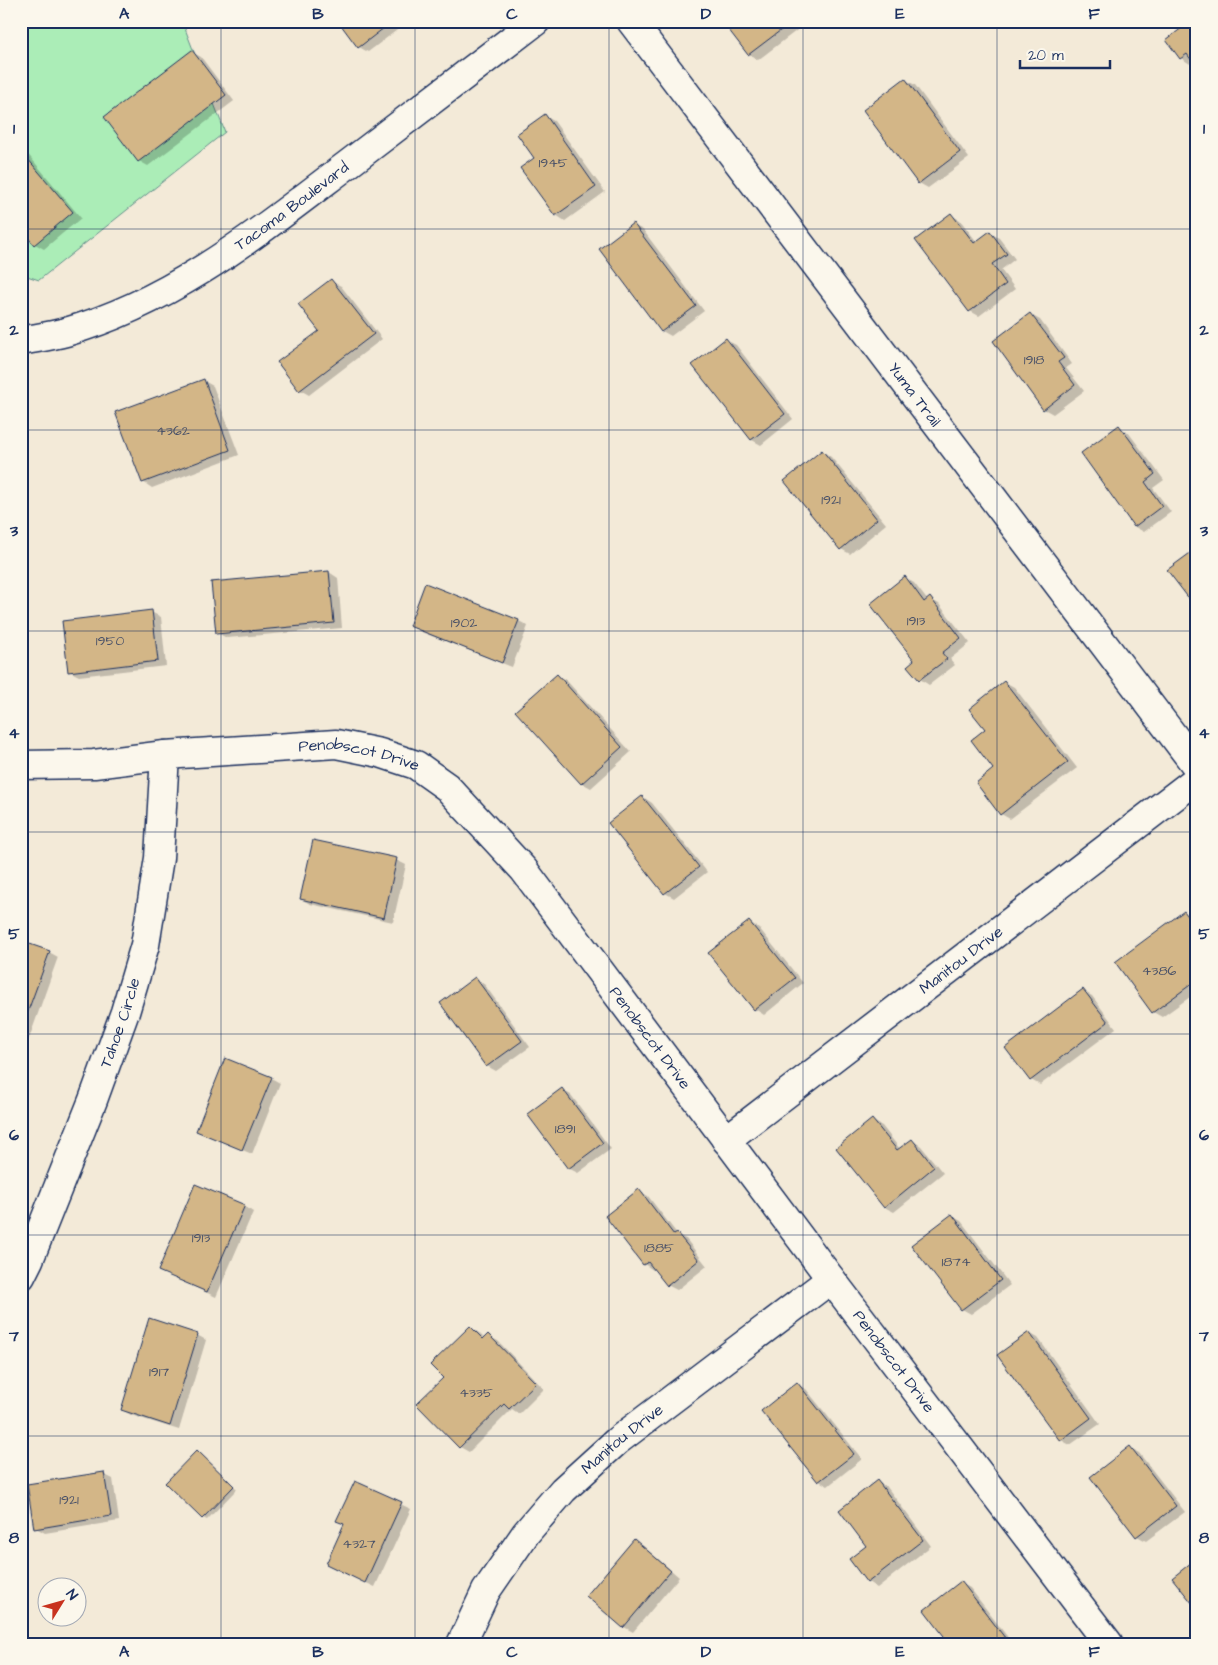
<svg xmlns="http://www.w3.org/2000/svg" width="1218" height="1665" viewBox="0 0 1218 1665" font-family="'Architects Daughter',sans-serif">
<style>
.green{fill:#abedb7;stroke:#638e8a}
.shadow{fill:#0003}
.building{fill:#d3b687;stroke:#1b2f5e}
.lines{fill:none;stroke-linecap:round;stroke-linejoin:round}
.minor-casing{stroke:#1b2f5e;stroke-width:31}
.minor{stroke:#fbf7ec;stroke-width:28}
.grid{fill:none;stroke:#1b2f5e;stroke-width:1;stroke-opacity:0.55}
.labels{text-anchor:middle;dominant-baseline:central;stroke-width:4.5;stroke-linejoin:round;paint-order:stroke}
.number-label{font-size:14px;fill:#495168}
.street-label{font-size:16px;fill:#1b2f5e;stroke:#fbf7ec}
.neatline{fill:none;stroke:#1b2f5e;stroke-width:2}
.grid-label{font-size:16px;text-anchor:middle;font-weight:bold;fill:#1b2f5e}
</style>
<rect width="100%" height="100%" fill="#f3ead8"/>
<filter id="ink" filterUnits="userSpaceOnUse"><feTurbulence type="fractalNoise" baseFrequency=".02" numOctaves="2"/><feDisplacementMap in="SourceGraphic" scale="10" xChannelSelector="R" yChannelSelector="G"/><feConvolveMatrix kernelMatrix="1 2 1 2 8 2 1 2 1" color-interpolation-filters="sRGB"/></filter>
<g filter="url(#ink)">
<polygon class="green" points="28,21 182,21 225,132 39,280 21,274 21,39 30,23"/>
<g class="shadow">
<polygon points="339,21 409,21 368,52 359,47"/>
<polygon points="723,21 809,21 758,60 749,54"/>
<polygon points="1193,21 1193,61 1190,64 1181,58"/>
<polygon points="192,52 201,57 234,101 148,166 139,161"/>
<polygon points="906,80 915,85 969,158 928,188 919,183"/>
<polygon points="545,116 554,121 605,192 565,221 556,215 522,168 536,158"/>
<polygon points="21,146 81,218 44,249 35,244 21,227"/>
<polygon points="951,215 960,220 977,242 990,233 999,238 1015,259 1001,270 1015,289 979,316 970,311"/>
<polygon points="633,225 643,230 704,311 671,336 662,331"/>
<polygon points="331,281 341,286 382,339 309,395 300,390 321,331"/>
<polygon points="1031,315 1040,320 1072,364 1066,368 1084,391 1053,414 1044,409"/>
<polygon points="726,340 736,345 793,419 761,445 752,440"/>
<polygon points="204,381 213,386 239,455 152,488 143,482"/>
<polygon points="1119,427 1128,432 1164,480 1153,488 1171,512 1144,532 1135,527 1100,479"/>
<polygon points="822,451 831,457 886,524 850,554 841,549"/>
<polygon points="329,572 338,578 342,628 227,638 217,633"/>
<polygon points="905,578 914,583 928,601 930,599 939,604 970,643 950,659 955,665 929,685 920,679"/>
<polygon points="151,612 161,617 166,666 79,676 69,671"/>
<polygon points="519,621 528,626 512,667 419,631 410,626"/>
<polygon points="557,675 566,680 631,752 591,788 582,783"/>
<polygon points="1005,682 1014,687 1077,768 1010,819 1001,814 987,729"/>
<polygon points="643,797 652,803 707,872 674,898 665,893"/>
<polygon points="396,860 406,865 393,922 310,904 301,899"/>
<polygon points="1184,912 1193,918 1197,922 1197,992 1162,1017 1153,1012"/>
<polygon points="749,922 759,928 803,983 764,1015 755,1009 710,953"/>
<polygon points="21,942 49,952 58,957 25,1050 21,1048"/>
<polygon points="475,978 484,984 530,1047 496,1071 487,1066"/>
<polygon points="1083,991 1092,996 1116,1028 1040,1085 1031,1080"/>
<polygon points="271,1078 280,1083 252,1154 197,1131"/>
<polygon points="562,1090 571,1095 611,1149 578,1173 568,1168"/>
<polygon points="873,1121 882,1126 900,1149 912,1140 921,1146 943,1173 894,1212 884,1207"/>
<polygon points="639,1191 648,1196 678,1235 686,1239 707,1266 677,1290 667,1285 655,1269 653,1270 644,1264"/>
<polygon points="244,1206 253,1212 216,1297 160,1271"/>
<polygon points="952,1216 961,1221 1010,1285 971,1314 962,1309"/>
<polygon points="470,1327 479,1333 485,1339 488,1336 498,1341 544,1389 519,1414 512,1409 469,1452 460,1447 445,1378"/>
<polygon points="1029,1333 1038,1338 1100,1424 1070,1445 1061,1440"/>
<polygon points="197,1335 206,1340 179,1430 131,1415 122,1410"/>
<polygon points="797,1384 806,1389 862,1459 828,1486 819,1481"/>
<polygon points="1130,1448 1139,1453 1185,1512 1146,1541 1137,1536 1092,1477"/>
<polygon points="198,1451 237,1489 207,1520 203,1518"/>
<polygon points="103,1474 113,1479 119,1521 45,1533 36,1528"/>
<polygon points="878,1482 887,1487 931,1546 877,1588 868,1582 867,1546"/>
<polygon points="355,1483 411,1509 375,1587 337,1569"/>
<polygon points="634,1541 643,1546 679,1577 633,1632 624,1627"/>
<polygon points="961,1583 970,1588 1013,1644 951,1644"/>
</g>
<g class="building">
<polygon points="338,21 393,21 358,48"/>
<polygon points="722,21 793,21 748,55"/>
<polygon points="1191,21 1197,21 1197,68 1187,54 1180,59 1166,40"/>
<polygon points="192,50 226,95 138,162 104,117"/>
<polygon points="905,78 960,152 918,184 863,110"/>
<polygon points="545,114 596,187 555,216 520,168 534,158 517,134"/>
<polygon points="21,151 73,212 34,245 21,229"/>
<polygon points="951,213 974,243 990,231 1007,254 992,264 1006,284 969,312 915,240"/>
<polygon points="633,223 696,306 661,332 599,249"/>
<polygon points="331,279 374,334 299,391 277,362 319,331 298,304"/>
<polygon points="1030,313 1064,358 1058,362 1075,385 1043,410 993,341"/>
<polygon points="726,338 785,414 751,440 692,365"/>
<polygon points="204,379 230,450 142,483 115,412"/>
<polygon points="1119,425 1155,474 1145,482 1162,506 1134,527 1081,453"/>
<polygon points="822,450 877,519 840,550 784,481"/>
<polygon points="1197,548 1197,609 1167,570"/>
<polygon points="329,571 334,623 216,634 211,582"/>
<polygon points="905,576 924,602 930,597 961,638 942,653 947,659 919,680 907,666 914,660 870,604"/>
<polygon points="425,583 519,620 502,663 409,626"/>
<polygon points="152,610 158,661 68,672 62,621"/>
<polygon points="557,674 622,747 581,784 515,711"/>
<polygon points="1004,681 1068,762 1000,815 976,783 993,769 971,740 985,729 969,709"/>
<polygon points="642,796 699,867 664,894 608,823"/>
<polygon points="313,840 397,858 384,918 300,899"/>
<polygon points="1184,911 1197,928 1197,980 1152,1013 1115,962"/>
<polygon points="749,921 795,978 754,1010 708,953"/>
<polygon points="21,941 50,951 21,1030"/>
<polygon points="475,977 522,1041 486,1067 440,1003"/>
<polygon points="1083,989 1108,1022 1030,1081 1005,1048"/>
<polygon points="225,1058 272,1077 242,1150 196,1131"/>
<polygon points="562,1088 603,1143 568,1169 527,1114"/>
<polygon points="872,1119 897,1150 912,1139 934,1167 884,1208 836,1148"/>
<polygon points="195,1184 245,1205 207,1292 158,1271"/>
<polygon points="639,1189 674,1235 677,1233 699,1260 667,1286 648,1262 643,1265 605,1216"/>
<polygon points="952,1214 1001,1280 961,1310 911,1245"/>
<polygon points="149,1318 198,1334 170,1426 121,1410"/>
<polygon points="470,1326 483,1339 488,1334 536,1383 509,1409 504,1404 459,1448 416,1404 443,1378 430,1365"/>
<polygon points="1029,1332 1091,1418 1060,1441 997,1355"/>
<polygon points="797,1382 854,1454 818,1482 761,1411"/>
<polygon points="1130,1446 1176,1506 1136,1537 1090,1477"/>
<polygon points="197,1450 234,1486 202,1519 165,1483"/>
<polygon points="104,1472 111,1516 34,1529 27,1484"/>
<polygon points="877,1480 923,1540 867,1583 849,1559 866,1546 839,1510"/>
<polygon points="355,1481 402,1502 365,1583 326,1564 344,1524 336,1521"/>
<polygon points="634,1539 671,1571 623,1628 586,1596"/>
<polygon points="1197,1558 1197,1609 1172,1578"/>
<polygon points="961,1581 1009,1643 950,1644 924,1610"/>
</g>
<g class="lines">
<g class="minor-casing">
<g id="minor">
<path id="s1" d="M631,21l566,746"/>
<path id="s2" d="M21,341c15,-3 30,-5 45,-9 107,-30 194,-101 281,-167 63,-48 126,-96 189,-144"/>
<path id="s3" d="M21,765l73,-1 71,-9 171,-11 44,9 36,12 31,22 77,83 307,409 278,365"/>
<path id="s4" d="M726,1140l471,-361"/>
<path id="s5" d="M21,1276l8,-16 64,-160 32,-88 20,-67 14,-87 6,-103"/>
<path id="s6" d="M461,1644l25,-53 40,-58 37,-43 54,-49 214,-162"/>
</g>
</g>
<use href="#minor" class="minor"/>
</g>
</g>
<path class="grid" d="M221,21v1623M415,21v1623M609,21v1623M803,21v1623M997,21v1623M21,229h1176M21,430h1176M21,631h1176M21,832h1176M21,1034h1176M21,1235h1176M21,1436h1176"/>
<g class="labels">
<g class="number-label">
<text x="553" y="163">1945</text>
<text x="1034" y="360">1918</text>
<text x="173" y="431">4362</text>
<text x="831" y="500">1921</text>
<text x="916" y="621">1913</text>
<text x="464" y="623">1902</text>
<text x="110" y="641">1950</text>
<text x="1159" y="971">4386</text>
<text x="565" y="1129">1891</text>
<text x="201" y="1238">1913</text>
<text x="659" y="1248">1885</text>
<text x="956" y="1262">1874</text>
<text x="159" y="1372">1917</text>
<text x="476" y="1393">4335</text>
<text x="69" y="1500">1921</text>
<text x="359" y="1544">4327</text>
</g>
<g class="street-label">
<text stroke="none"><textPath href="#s2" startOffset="306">Tacoma Boulevard</textPath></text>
<text stroke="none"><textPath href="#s1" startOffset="469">Yuma Trail</textPath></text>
<text stroke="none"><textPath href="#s3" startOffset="340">Penobscot Drive</textPath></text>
<text stroke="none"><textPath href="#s4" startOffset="296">Manitou Drive</textPath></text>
<text stroke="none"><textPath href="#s5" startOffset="272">Tahoe Circle</textPath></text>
<text stroke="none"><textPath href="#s3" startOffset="760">Penobscot Drive</textPath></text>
<text stroke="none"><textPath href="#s3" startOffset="1165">Penobscot Drive</textPath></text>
<text stroke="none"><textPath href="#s6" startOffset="264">Manitou Drive</textPath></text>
</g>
</g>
<rect width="1218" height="1665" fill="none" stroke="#fbf7ec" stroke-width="55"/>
<g transform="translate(62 1602) rotate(53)"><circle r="24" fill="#fbf7ec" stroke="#a1a7b3"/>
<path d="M0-4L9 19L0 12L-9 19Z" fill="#c8321e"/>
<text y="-8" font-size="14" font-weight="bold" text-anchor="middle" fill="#1b2f5e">N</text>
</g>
<path d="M1020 60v8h90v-8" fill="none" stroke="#1b2f5e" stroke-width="2.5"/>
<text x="1028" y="60" font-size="15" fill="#1b2f5e" stroke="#fbf7ec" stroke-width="4" paint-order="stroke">20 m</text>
<rect x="28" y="28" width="1162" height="1610" class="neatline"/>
<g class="grid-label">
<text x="124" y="19">A</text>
<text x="318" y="19">B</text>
<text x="512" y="19">C</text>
<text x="706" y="19">D</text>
<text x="900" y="19">E</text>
<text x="1094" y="19">F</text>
<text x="14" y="134">1</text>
<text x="1204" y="134">1</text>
<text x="14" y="335">2</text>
<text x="1204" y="335">2</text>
<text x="14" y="536">3</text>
<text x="1204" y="536">3</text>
<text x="14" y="738">4</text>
<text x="1204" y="738">4</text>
<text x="14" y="939">5</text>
<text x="1204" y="939">5</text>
<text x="14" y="1140">6</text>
<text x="1204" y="1140">6</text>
<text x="14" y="1341">7</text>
<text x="1204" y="1341">7</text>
<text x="14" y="1543">8</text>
<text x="1204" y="1543">8</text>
<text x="124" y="1657">A</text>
<text x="318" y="1657">B</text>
<text x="512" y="1657">C</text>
<text x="706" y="1657">D</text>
<text x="900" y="1657">E</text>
<text x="1094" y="1657">F</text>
</g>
</svg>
